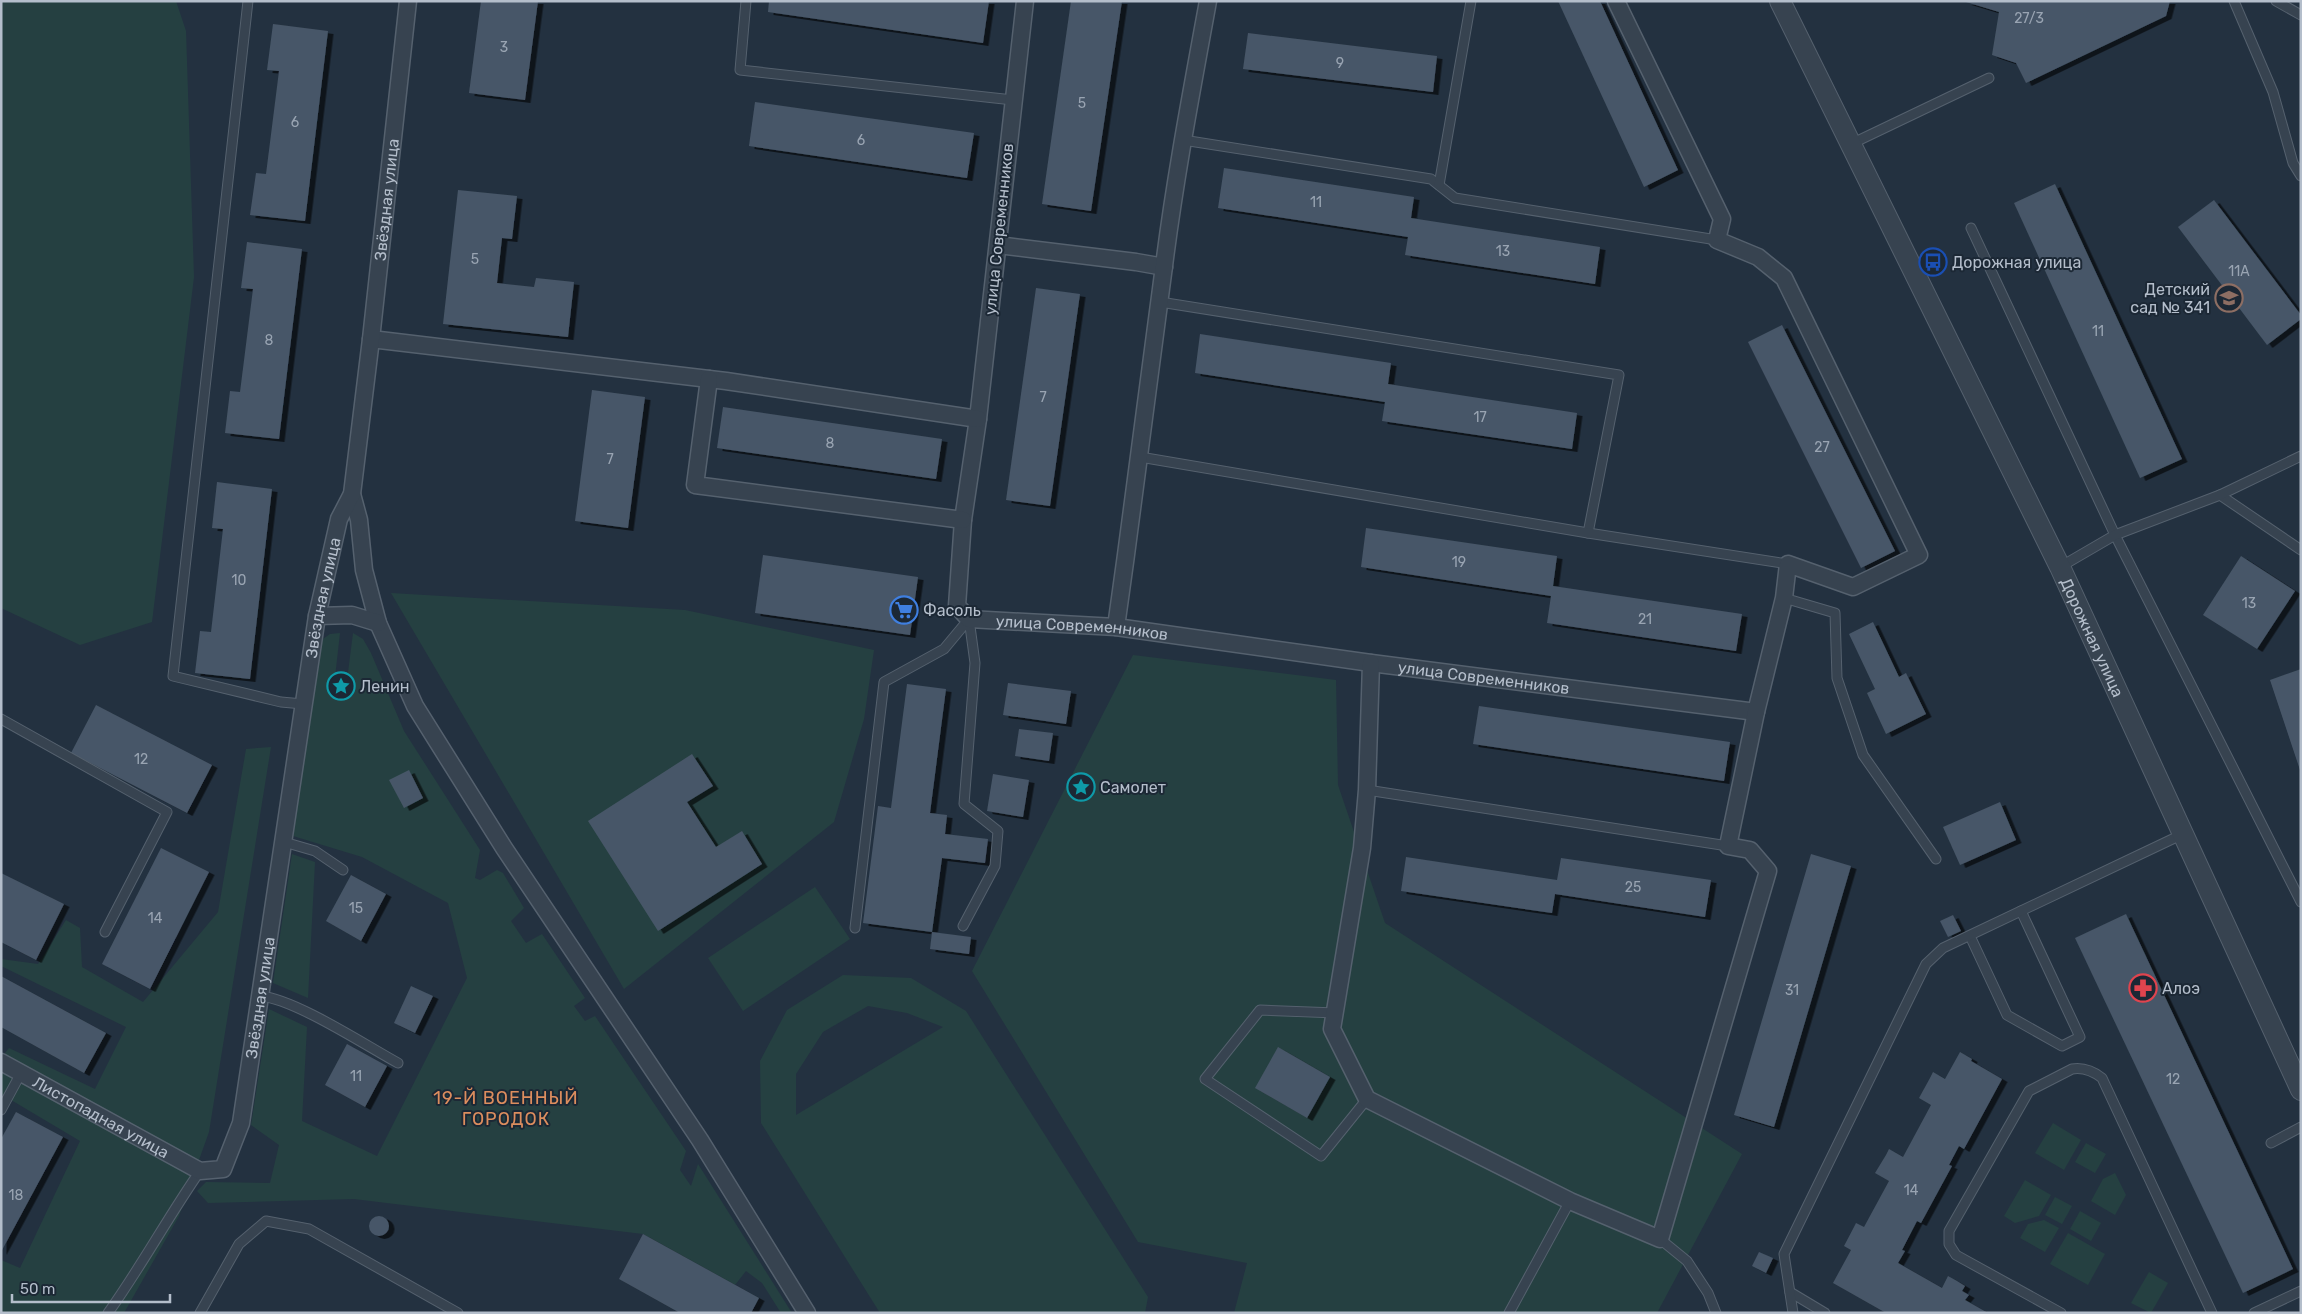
<svg xmlns="http://www.w3.org/2000/svg" width="2302" height="1314" viewBox="0 0 2302 1314" font-family="Rubik,sans-serif">
<style>
.green{fill:#254041;fill-rule:evenodd}
.building{fill:#475667;filter:url(#shadow)}
.lines{fill:none;stroke-linecap:round;stroke-linejoin:round}
.service-casing{stroke:#55616e;stroke-width:11}
.minor-casing{stroke:#55616e;stroke-width:19}
.tertiary-casing{stroke:#55616e;stroke-width:22}
.service{stroke:#374350;stroke-width:9}
.minor{stroke:#374350;stroke-width:16}
.tertiary{stroke:#374350;stroke-width:20}
.labels{text-anchor:middle;dominant-baseline:central;stroke-width:4;stroke-linejoin:round;paint-order:stroke}
.number-label{font-size:14px;fill:#99a4b2}
.street-label{font-size:16px;fill:#b4becb;stroke:#1c2835}
.poi-label{font-size:16px;fill:#b4becb;stroke:#1c2835;text-anchor:start}
.neighbourhood-label{font-size:18px;letter-spacing:1px;fill:#dc8d5e;stroke:#1c2835}
</style>
<defs>
<filter id="shadow"><feDropShadow dx="5.5" dy="3" stdDeviation="0" flood-color="#0009"/></filter>
</defs>
<rect width="100%" height="100%" fill="#233140"/>
<g class="green">
<polygon points="1,1 176,1 186,31 194,277 152,622 80,645 1,608"/>
<polygon points="391,593 685,610 874,650 864,719 834,822 624,989"/>
<polygon points="340,633 333,695 345,696 353,633 363,639 371,653 404,731 480,850 475,878 480,880 497,870 503,873 524,908 511,921 526,943 542,934 585,998 574,1006 585,1021 595,1016 686,1151 680,1170 691,1186 698,1164 792,1313 781,1313 762,1283 746,1271 735,1285 643,1234 354,1199 208,1203 197,1191 206,1182 270,1183 279,1145 251,1125 269,1009 307,1027 302,1121 377,1156 467,978 448,903 362,857 293,836 320,641 330,634"/>
<polygon points="1133,655 1336,680 1338,785 1385,923 1742,1154 1657,1313 1234,1313 1247,1263 1138,1242 972,971"/>
<polygon points="271,747 209,1132 179,1216 124,1313 1,1313 1,1260 20,1268 80,1141 1,1094 1,1058 9,1048 95,1089 126,1027 1,966 1,959 38,964 66,920 80,928 82,967 143,1002 218,912 246,749"/>
<polygon points="292,854 315,862 308,998 273,983"/>
<polygon points="815,887 850,939 743,1011 708,958"/>
<path d="M843,975l68,3 55,33 182,286 -3,16h-265l-119,-190 -1,-62 27,-51zM868,1006l39,7 36,14 -147,88v-41l27,-42z"/>
<polygon points="2053,1123 2081,1140 2064,1170 2035,1153"/>
<polygon points="2086,1143 2106,1154 2095,1173 2075,1162"/>
<polygon points="2115,1173 2126,1195 2115,1215 2091,1201 2103,1179"/>
<polygon points="2025,1180 2051,1195 2039,1216 2015,1223 2004,1216"/>
<polygon points="2055,1197 2072,1206 2062,1224 2045,1215"/>
<polygon points="2080,1211 2101,1223 2091,1241 2070,1229"/>
<polygon points="2044,1220 2059,1228 2045,1252 2020,1238 2028,1224"/>
<polygon points="2068,1233 2105,1254 2088,1285 2050,1264"/>
<polygon points="2149,1272 2168,1283 2151,1313 2131,1303"/>
</g>
<g class="building">
<polygon points="481,1 538,1 525,100 469,93"/>
<polygon points="769,1 989,1 983,43 768,12"/>
<polygon points="1071,1 1122,1 1091,211 1042,204"/>
<polygon points="1558,1 1600,1 1678,170 1644,187"/>
<polygon points="2170,1 2166,16 2026,83 2016,63 1992,55 1999,12 1966,2"/>
<polygon points="273,24 328,31 305,221 250,215 256,173 266,174 279,71 267,70"/>
<polygon points="1248,33 1437,56 1433,92 1243,69"/>
<polygon points="755,102 974,133 967,178 749,146"/>
<polygon points="1224,168 1414,197 1411,218 1600,247 1595,284 1405,255 1408,237 1218,208"/>
<polygon points="2055,184 2182,459 2140,478 2014,203"/>
<polygon points="458,190 517,196 512,239 502,238 497,283 534,287 536,278 574,282 568,337 443,324"/>
<polygon points="2214,200 2301,315 2301,319 2267,345 2178,227"/>
<polygon points="247,242 302,249 279,439 225,433 230,391 240,392 253,289 241,288"/>
<polygon points="1036,288 1080,294 1050,506 1006,500"/>
<polygon points="1782,325 1895,551 1861,568 1748,342"/>
<polygon points="1200,334 1391,363 1388,384 1577,413 1572,449 1382,421 1385,402 1195,373"/>
<polygon points="592,390 645,397 628,528 575,521"/>
<polygon points="723,407 942,439 936,479 717,448"/>
<polygon points="217,482 272,489 250,679 195,673 200,631 211,632 223,529 212,528"/>
<polygon points="1366,528 1557,556 1553,586 1742,614 1736,651 1547,623 1551,596 1361,567"/>
<polygon points="763,555 918,577 910,635 755,613"/>
<polygon points="2241,556 2295,591 2257,649 2203,615"/>
<polygon points="1873,622 1899,677 1906,673 1926,714 1886,734 1867,693 1875,689 1849,634"/>
<polygon points="2301,669 2301,770 2300,770 2270,680"/>
<polygon points="1008,683 1071,691 1066,724 1003,715"/>
<polygon points="907,684 946,689 930,813 947,815 945,834 988,839 985,863 942,858 932,932 863,923 878,806 891,808"/>
<polygon points="96,705 212,765 187,813 71,753"/>
<polygon points="1479,706 1730,742 1724,781 1473,744"/>
<polygon points="1019,729 1053,733 1049,761 1015,756"/>
<polygon points="692,754 713,786 687,802 716,847 742,831 762,864 658,931 588,821"/>
<polygon points="409,770 423,798 404,808 389,780"/>
<polygon points="993,774 1029,780 1023,817 987,811"/>
<polygon points="2000,802 2016,840 1960,865 1943,827"/>
<polygon points="161,848 209,872 150,989 102,964"/>
<polygon points="1811,854 1851,866 1774,1127 1734,1115"/>
<polygon points="1406,857 1557,880 1561,858 1711,880 1705,917 1555,894 1552,913 1401,891"/>
<polygon points="1,873 64,904 36,960 1,942"/>
<polygon points="351,875 386,894 361,941 326,921"/>
<polygon points="2126,914 2293,1269 2243,1293 2075,938"/>
<polygon points="1953,915 1961,931 1948,937 1940,921"/>
<polygon points="932,932 971,937 969,954 930,949"/>
<polygon points="1,976 106,1033 84,1073 1,1027"/>
<polygon points="411,986 433,996 415,1033 394,1023"/>
<polygon points="347,1044 387,1066 365,1107 325,1085"/>
<polygon points="1278,1047 1330,1077 1307,1118 1255,1088"/>
<polygon points="1960,1052 1972,1059 1971,1061 2002,1079 1964,1149 1959,1146 1949,1165 1952,1166 1921,1223 1917,1221 1902,1250 1905,1251 1898,1263 1942,1288 1948,1276 1957,1281 1965,1286 1962,1291 1969,1295 1965,1300 1988,1313 1886,1313 1833,1283 1851,1250 1844,1246 1854,1227 1856,1223 1864,1227 1889,1181 1875,1173 1886,1155 1889,1149 1903,1157 1931,1105 1919,1098 1930,1078 1933,1072 1945,1079"/>
<polygon points="16,1112 63,1137 1,1252 1,1139"/>
<circle cx="379" cy="1226" r="10"/>
<polygon points="643,1234 759,1298 751,1313 680,1313 619,1279"/>
<polygon points="1759,1252 1773,1258 1766,1273 1752,1266"/>
</g>
<g class="lines">
<g class="service-casing">
<g id="service">
<polyline points="248,1 173,676 281,702 303,704"/>
<polyline points="746,1 740,70 1013,100"/>
<polyline points="2234,1 2273,92 2293,163 2301,176"/>
<polyline points="2276,1 2301,15"/>
<polyline points="1183,140 1431,179 1455,198 1717,240"/>
<polyline points="1851,144 1989,78"/>
<polyline points="1439,185 1471,1"/>
<polyline points="1971,228 2115,535 2301,902"/>
<polyline points="1160,302 1619,375 1588,533"/>
<polyline points="1140,457 1588,533 1788,564"/>
<polyline points="2220,495 2301,550"/>
<polyline points="2060,567 2115,535 2220,495 2301,456"/>
<polyline points="1784,598 1835,613 1837,678 1863,755 1936,859"/>
<polyline points="1,719 167,812 105,932"/>
<polyline points="1367,790 1728,846"/>
<polyline points="284,842 315,851 343,870"/>
<polyline points="963,926 995,866 998,831 964,804 975,663 969,619"/>
<polyline points="855,928 884,682 944,649 969,619"/>
<polyline points="1970,936 2007,1015 2062,1046 2080,1037 2021,911"/>
<path d="M260,996c35,3 105,49 138,67"/>
<polyline points="1336,1013 1260,1010 1205,1079 1321,1156 1367,1099"/>
<polyline points="1,1110 21,1073"/>
<polyline points="2271,1143 2301,1127"/>
<polyline points="1660,1239 1687,1261 1708,1293 1716,1313"/>
<polyline points="1790,1292 1825,1313"/>
<path d="M108,1313c33,-46 60,-96 92,-142"/>
<polyline points="200,1313 239,1244 266,1221 309,1229 458,1313"/>
<polyline points="1509,1313 1570,1201"/>
<polyline points="1793,1313 1784,1254 1926,964 1943,948 2183,834"/>
<path d="M2061,1313l-105,-58 -7,-11v-13l80,-140 43,-22c12,-2 21,2 30,9l110,235"/>
<polyline points="2254,1313 2301,1291"/>
</g>
</g>
<g class="minor-casing">
<g id="minor">
<path id="s1" d="M1025,1l-47,418 -15,101 -6,86 12,13 147,8 255,36 385,49"/>
<polyline points="998,245 1136,262 1164,267"/>
<polyline points="371,339 726,381 978,419"/>
<polyline points="709,379 695,485 963,520"/>
<polyline points="352,494 359,520 364,570 378,623 415,706 504,848 700,1140 807,1313"/>
<polyline points="317,616 352,615 378,623"/>
<path d="M1116,627c17,-120 32,-240 48,-361 11,-88 28,-177 44,-265"/>
<polyline points="1371,663 1367,790 1362,848 1332,1029 1367,1099 1570,1201 1660,1239 1768,871 1750,850 1728,846 1756,712 1784,598 1788,564 1853,587 1919,555 1784,278 1758,257 1717,240 1722,219 1616,1"/>
<path id="s2" d="M1,1062l199,109 23,-2 18,-46 76,-507 22,-97 13,-25 19,-155 37,-338"/>
</g>
</g>
<g class="tertiary-casing">
<g id="tertiary">
<path id="s3" d="M1780,1l280,566 241,523"/>
</g>
</g>
<use href="#service" class="service"/>
<use href="#minor" class="minor"/>
<use href="#tertiary" class="tertiary"/>
</g>
<defs>
<g id="bus-ring" transform="scale(1.4375)"><circle r="9.5" fill="#1c2835" stroke="#1a4fb4" stroke-width="1.5"/><path d="M-5-6H5V4H4V6H2V4H-2V6H-4V4H-5ZM-3.5-4V0h7V-4ZM-3.5 1.2v1.5H-2V1.2ZM2 1.2v1.5H3.5V1.2Z" fill="#1a4fb4"/></g>
<g id="school-ring" transform="scale(1.4375)"><circle r="9.5" fill="#1c2835" stroke="#8d6e63" stroke-width="1.5"/><path d="M0-5L7-2L0 1L-7-2ZM-4 1L0 2.5L4 1V4Q0 6-4 4Z" fill="#8d6e63"/></g>
<g id="supermarket-ring" transform="scale(1.4375)"><circle r="9.5" fill="#1c2835" stroke="#3f7fe0" stroke-width="1.5"/><path d="M-6-5.5h2.5l.6 2H6L4.5 2H-2.5L-4.4-4H-6ZM-1.5 3.2a1.3 1.3 0 1 0 .1 0ZM3 3.2a1.3 1.3 0 1 0 .1 0Z" fill="#3f7fe0"/></g>
<g id="sight-ring" transform="scale(1.4375)"><circle r="9.5" fill="#1c2835" stroke="#0f9aa8" stroke-width="1.5"/><path d="M0-6L1.8-2.2L6-1.7L2.9 1.2L3.7 5.4L0 3.3L-3.7 5.4L-2.9 1.2L-6-1.7L-1.8-2.2Z" fill="#0f9aa8"/></g>
<g id="pharmacy-ring" transform="scale(1.4375)"><circle r="9.5" fill="#1c2835" stroke="#e0444e" stroke-width="1.5"/><path d="M-2-6h4v4h4v4h-4v4h-4v-4h-4v-4h4Z" fill="#e0444e"/></g>
</defs>
<g fill-rule="evenodd">
<use href="#bus-ring" x="1933" y="262"/>
<use href="#school-ring" x="2229" y="298"/>
<use href="#supermarket-ring" x="904" y="610"/>
<use href="#sight-ring" x="341" y="686"/>
<use href="#sight-ring" x="1081" y="787"/>
<use href="#pharmacy-ring" x="2143" y="988"/>
</g>
<g class="labels">
<g class="number-label">
<text x="2029" y="18">27/3</text>
<text x="504" y="47">3</text>
<text x="1340" y="63">9</text>
<text x="1082" y="103">5</text>
<text x="295" y="122">6</text>
<text x="861" y="140">6</text>
<text x="1316" y="202">11</text>
<text x="1503" y="251">13</text>
<text x="475" y="259">5</text>
<text x="2239" y="271">11А</text>
<text x="2098" y="331">11</text>
<text x="269" y="340">8</text>
<text x="1043" y="397">7</text>
<text x="1480" y="417">17</text>
<text x="830" y="443">8</text>
<text x="1822" y="447">27</text>
<text x="610" y="459">7</text>
<text x="1459" y="562">19</text>
<text x="239" y="580">10</text>
<text x="2249" y="603">13</text>
<text x="1645" y="619">21</text>
<text x="141" y="759">12</text>
<text x="1633" y="887">25</text>
<text x="356" y="908">15</text>
<text x="155" y="918">14</text>
<text x="1792" y="990">31</text>
<text x="356" y="1076">11</text>
<text x="2173" y="1079">12</text>
<text x="1911" y="1190">14</text>
<text x="16" y="1195">18</text>
</g>
<g class="street-label">
<text stroke="none"><textPath href="#s2" startOffset="1236">Звёздная улица</textPath></text>
<text transform="translate(999 229) rotate(-84)">улица Современников</text>
<text stroke="none"><textPath href="#s2" startOffset="831">Звёздная улица</textPath></text>
<text stroke="none"><textPath href="#s1" startOffset="740">улица Современников</textPath></text>
<text stroke="none"><textPath href="#s3" startOffset="709">Дорожная улица</textPath></text>
<text stroke="none"><textPath href="#s1" startOffset="1145">улица Современников</textPath></text>
<text stroke="none"><textPath href="#s2" startOffset="426">Звёздная улица</textPath></text>
<text stroke="none"><textPath href="#s2" startOffset="114">Листопадная улица</textPath></text>
</g>
<g class="poi-label">
<text x="1952" y="262">Дорожная улица</text>
<text x="2210" y="289" text-anchor="end">Детский<tspan x="2210" dy="18">сад № 341</tspan></text>
<text x="923" y="610">Фасоль</text>
<text x="360" y="686">Ленин</text>
<text x="1100" y="787">Самолет</text>
<text x="2162" y="988">Алоэ</text>
</g>
<g class="neighbourhood-label">
<text x="506" y="1098">19-Й ВОЕННЫЙ<tspan x="506" dy="21">ГОРОДОК</tspan></text>
</g>
</g>
<rect width="2302" height="1314" fill="none" stroke="#b4becb" stroke-width="5"/>
<path d="M12 1294v8h158v-8" fill="none" stroke="#b4becb" stroke-width="2.5"/>
<text x="20" y="1294" font-size="15" fill="#b4becb" stroke="#1c2835" stroke-width="4" paint-order="stroke">50 m</text>
</svg>
